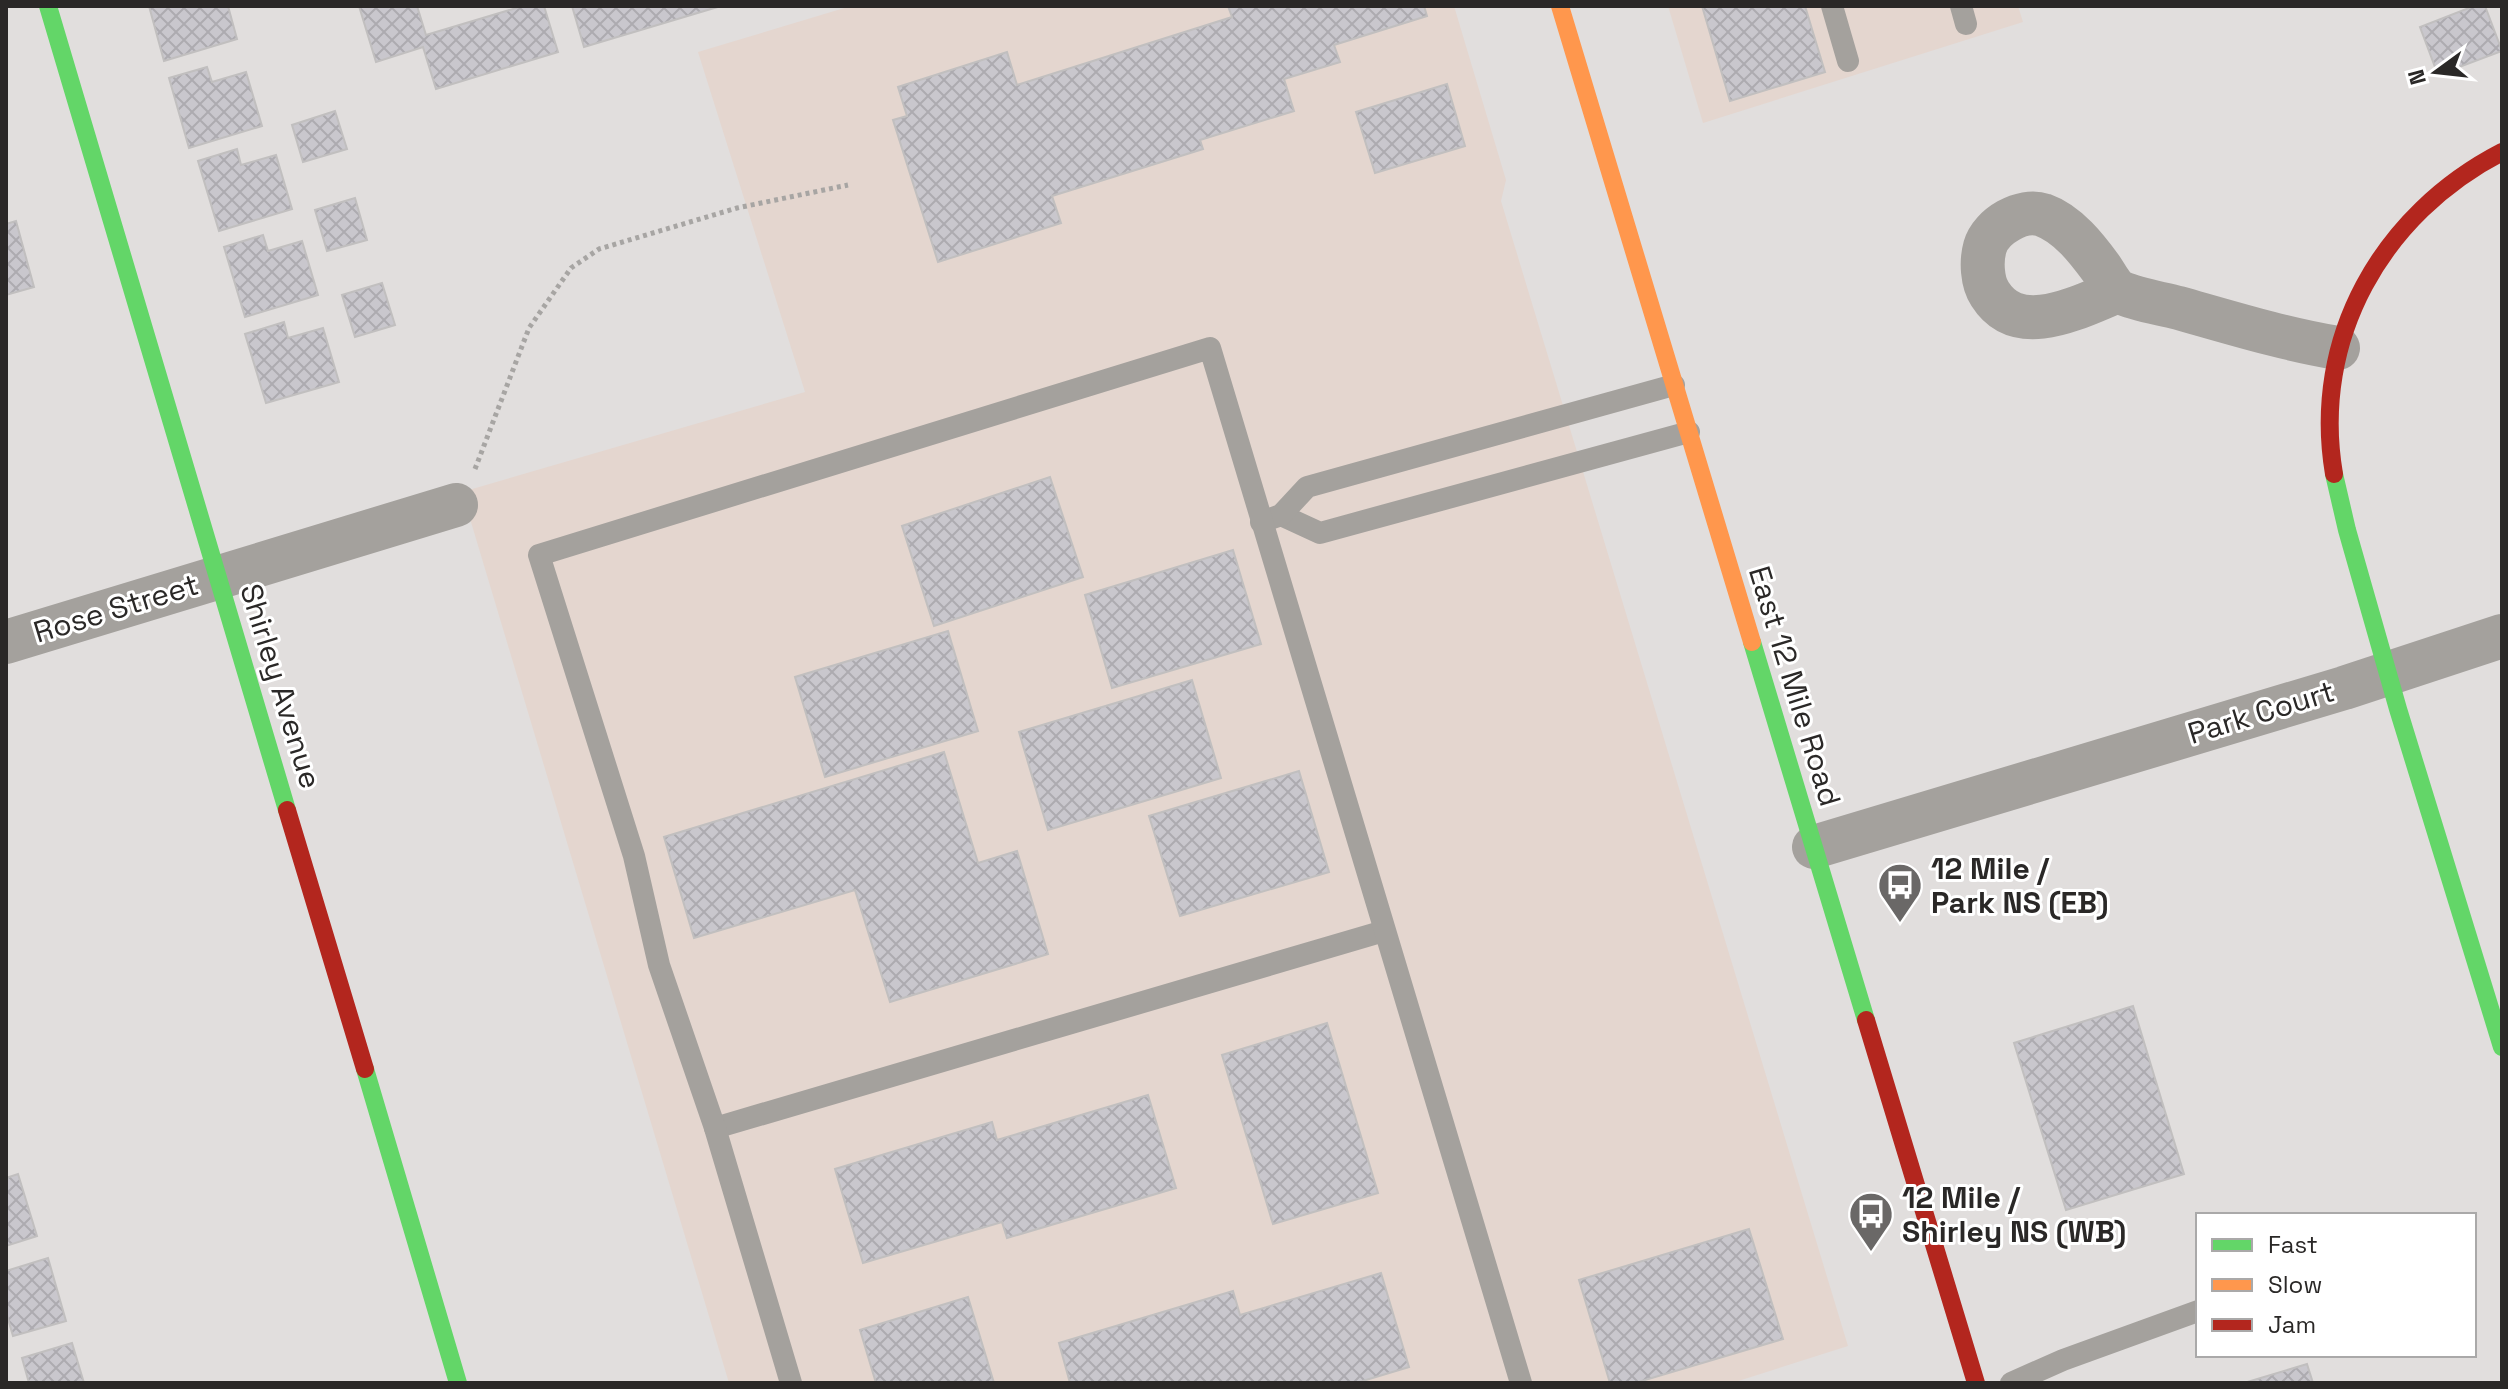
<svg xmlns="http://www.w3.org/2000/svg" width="2508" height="1389" viewBox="0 0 2508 1389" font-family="'Space Grotesk',sans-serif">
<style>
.commercial{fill:#e4d6cf}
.building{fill:url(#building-cross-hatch);stroke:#c1bfbf;stroke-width:2}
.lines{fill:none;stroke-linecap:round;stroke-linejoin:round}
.path{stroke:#a7a5a3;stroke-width:5;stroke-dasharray:4 4;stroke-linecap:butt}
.lane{stroke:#a4a19d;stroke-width:22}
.street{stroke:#a4a19d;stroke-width:44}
.fast{stroke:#63d668;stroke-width:18}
.slow{stroke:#ff974d;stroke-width:18}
.jam{stroke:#b3261e;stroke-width:18}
.labels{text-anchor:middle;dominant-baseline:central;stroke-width:6;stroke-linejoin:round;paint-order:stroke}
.street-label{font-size:30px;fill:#2a2827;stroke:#fff}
.poi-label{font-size:30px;font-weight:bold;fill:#2a2827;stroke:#fff;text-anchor:start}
</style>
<defs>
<pattern id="building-cross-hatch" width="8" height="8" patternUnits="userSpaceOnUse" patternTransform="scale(2)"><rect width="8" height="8" fill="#c9c7cd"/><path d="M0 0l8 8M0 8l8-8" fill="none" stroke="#adabb0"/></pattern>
</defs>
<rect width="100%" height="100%" fill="#e1dedd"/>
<g class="commercial">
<polygon points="851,6 1454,6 1506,180 1501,201 1848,1346 1732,1383 729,1383 462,492 805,392 698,52"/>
<polygon points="1668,6 2018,6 2023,22 1703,123"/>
</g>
<g class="building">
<polygon points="149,6 228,6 237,39 164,61"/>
<polygon points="359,6 417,6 426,35 523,6 544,6 558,52 436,89 423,47 376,62"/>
<polygon points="572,6 721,6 584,47"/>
<polygon points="1228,6 1424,6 1427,16 1334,45 1340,62 1284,79 1294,111 1200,140 1203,149 1052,196 1061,223 938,262 893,120 907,116 898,87 1007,52 1017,85 1232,17"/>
<polygon points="1702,6 1805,6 1825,72 1730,101"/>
<polygon points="2474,6 2485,6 2502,51 2438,75 2420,27"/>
<polygon points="207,67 212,82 246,72 262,126 189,148 169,78"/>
<polygon points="1447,84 1465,146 1375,173 1356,112"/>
<polygon points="335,111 347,149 303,162 292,125"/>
<polygon points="237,149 241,165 276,155 292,209 219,231 198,161"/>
<polygon points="355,198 367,240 327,251 315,210"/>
<polygon points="16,221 34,287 6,295 6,224"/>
<polygon points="263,235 268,251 302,241 318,295 245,317 224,247"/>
<polygon points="382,283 395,325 355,337 342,295"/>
<polygon points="284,322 288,338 323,328 339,382 266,403 245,334"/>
<polygon points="1050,477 1083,577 934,626 902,526"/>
<polygon points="1233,550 1261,644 1112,688 1085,595"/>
<polygon points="948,631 978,731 825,777 795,677"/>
<polygon points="1192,680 1221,778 1048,830 1019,732"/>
<polygon points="944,752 978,863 1017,851 1048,954 890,1002 855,890 694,938 664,837"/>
<polygon points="1299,771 1329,872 1180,916 1149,816"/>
<polygon points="2133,1006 2184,1174 2066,1210 2014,1043"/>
<polygon points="1327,1023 1378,1193 1273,1224 1222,1055"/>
<polygon points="1148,1095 1176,1188 1007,1238 1002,1222 863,1263 835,1169 992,1122 997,1140"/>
<polygon points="18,1174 37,1236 6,1246 6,1178"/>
<polygon points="1749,1229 1783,1339 1635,1383 1610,1383 1579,1280"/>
<polygon points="48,1258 66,1321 13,1336 6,1312 6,1271"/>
<polygon points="1381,1273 1409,1367 1356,1383 1070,1383 1059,1343 1233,1291 1240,1315"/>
<polygon points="968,1297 994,1383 876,1383 860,1330"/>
<polygon points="72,1343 84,1383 29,1383 22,1358"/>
<polygon points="2307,1364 2313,1383 2244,1383"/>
</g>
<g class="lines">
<polyline class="path" points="475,469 529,328 571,268 599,249 737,208 848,185"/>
<g class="lane">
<polyline points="1832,6 1848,61"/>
<polyline points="1961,6 1966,24"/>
<polyline points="1281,515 1320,533 1689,432"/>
<polyline points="1261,522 1281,515 1307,487 1674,385"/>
<polyline points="715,1128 1384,931"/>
<polyline points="791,1383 715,1128 659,965 634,856 539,555 1210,348 1521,1383"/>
<polyline points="2011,1383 2063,1360 2198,1311"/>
</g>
<g class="street">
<path d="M2118,291c-38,15 -99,49 -128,3 -8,-12 -9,-33 -5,-47 6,-21 37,-39 58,-32 25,9 44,34 58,53 5,7 11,20 19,24 17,8 40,11 59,16 53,15 105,31 159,40"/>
<polyline points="6,642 456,505"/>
<polyline points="1814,847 2344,688 2502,636"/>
</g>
<g class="fast">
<polyline points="48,6 287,810"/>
<polyline points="2334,474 2347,530 2398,709 2502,1047"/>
<polyline points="1752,642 1866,1020"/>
<polyline points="365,1069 458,1383"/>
</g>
<polyline class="slow" points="1560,6 1752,642"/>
<g class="jam">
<path d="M2334,474c-23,-136 48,-260 168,-322"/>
<polyline points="287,810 365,1069"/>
<polyline points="1866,1020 1976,1383"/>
</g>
</g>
<defs>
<g id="bus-pin" transform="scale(2.3)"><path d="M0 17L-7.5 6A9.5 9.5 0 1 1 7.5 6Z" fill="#6a6867" stroke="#fff"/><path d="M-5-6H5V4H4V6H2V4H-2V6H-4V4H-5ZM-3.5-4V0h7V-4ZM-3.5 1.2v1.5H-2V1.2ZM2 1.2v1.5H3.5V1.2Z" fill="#fff"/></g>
</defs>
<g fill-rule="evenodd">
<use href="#bus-pin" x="1900" y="885"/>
<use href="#bus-pin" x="1871" y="1214"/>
</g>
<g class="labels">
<g class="street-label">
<text transform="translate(116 608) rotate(-17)">Rose Street</text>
<text transform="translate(281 686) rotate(73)">Shirley Avenue</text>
<text transform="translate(1795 686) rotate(73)">East 12 Mile Road</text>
<text transform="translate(2261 712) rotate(-17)">Park Court</text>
</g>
<g class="poi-label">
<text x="1931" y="868">12 Mile /<tspan x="1931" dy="34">Park NS (EB)</tspan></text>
<text x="1902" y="1197">12 Mile /<tspan x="1902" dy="34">Shirley NS (WB)</tspan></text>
</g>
</g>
<rect width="2508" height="1389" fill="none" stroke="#2a2827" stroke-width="16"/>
<rect x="2196" y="1213" width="280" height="144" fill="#ffffff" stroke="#aaa9a9" stroke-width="2"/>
<rect x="2212" y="1239" width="40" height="12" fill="#63d668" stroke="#aaa9a9" stroke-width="2"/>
<text x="2268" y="1253" font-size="24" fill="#2a2827">Fast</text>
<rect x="2212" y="1279" width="40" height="12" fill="#ff974d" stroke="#aaa9a9" stroke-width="2"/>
<text x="2268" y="1293" font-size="24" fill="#2a2827">Slow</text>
<rect x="2212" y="1319" width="40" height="12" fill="#b3261e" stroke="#aaa9a9" stroke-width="2"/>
<text x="2268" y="1333" font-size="24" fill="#2a2827">Jam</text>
<g transform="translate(2436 72) rotate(255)" stroke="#ffffff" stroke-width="6" paint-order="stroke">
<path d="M0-6L14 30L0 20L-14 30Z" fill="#2a2827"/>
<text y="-12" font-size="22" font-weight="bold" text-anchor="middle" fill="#2a2827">N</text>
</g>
</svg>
